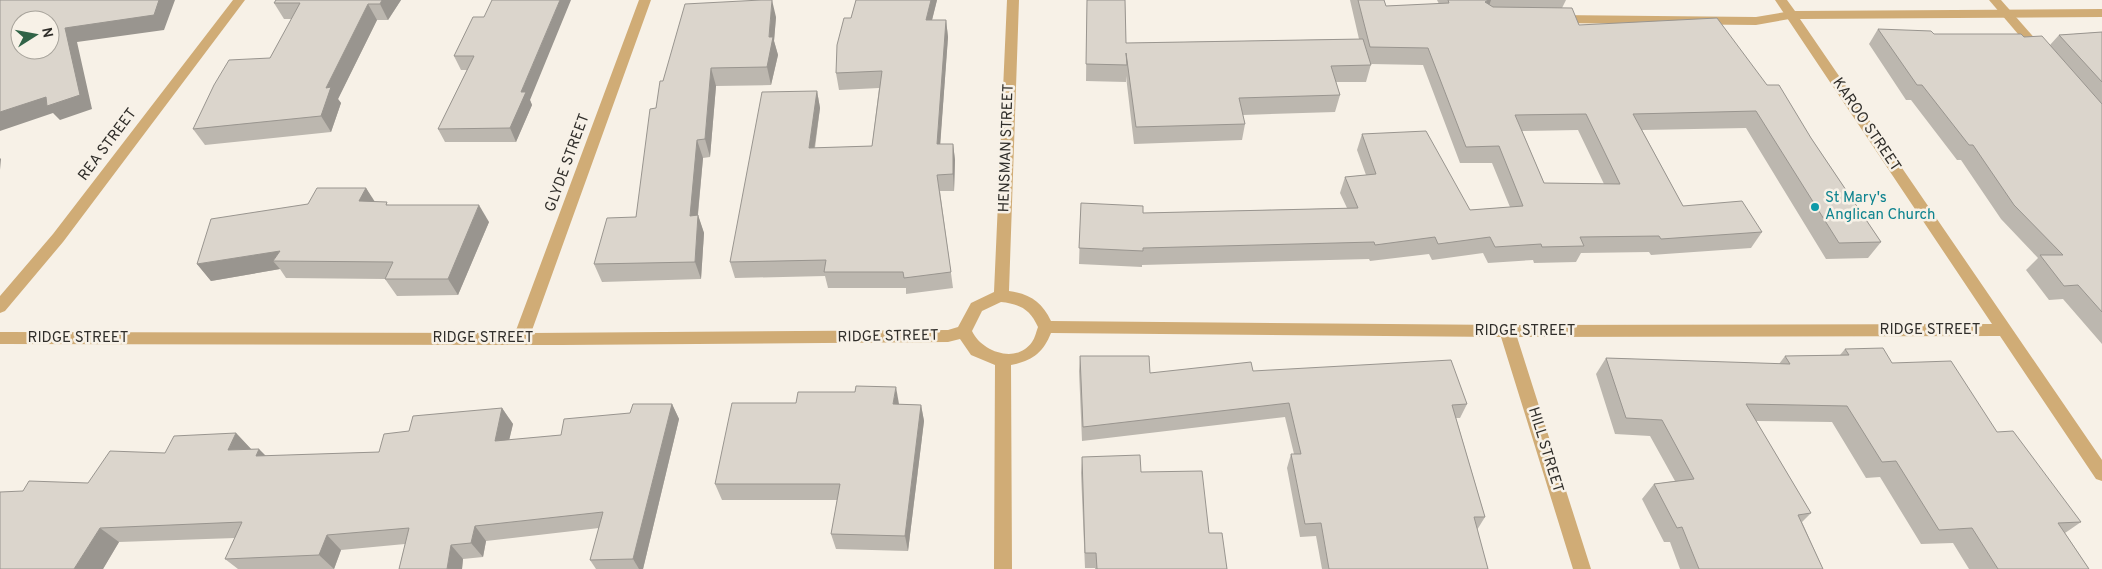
<svg xmlns="http://www.w3.org/2000/svg" width="2102" height="569" viewBox="0 0 2102 569" font-family="Overpass,sans-serif">
<style>
.lines{fill:none;stroke-linecap:round;stroke-linejoin:round}
.lane{fill:#d0ac76;fill-rule:evenodd}
.street{fill:#d0ac76;fill-rule:evenodd}
.wall{fill:#bcb7af;fill-rule:evenodd}
.shaded-wall{fill:#99958f}
.building{fill:#dbd5cc;stroke:#99958f;fill-rule:evenodd}
.culture-dot{fill:#0f9aa8;stroke:#f7f1e7;stroke-width:2}
.labels{text-anchor:middle;dominant-baseline:central;stroke-width:5;stroke-linejoin:round;paint-order:stroke}
.street-label{font-size:15px;fill:#302e2a;stroke:#f7f1e7}
.culture-label{font-size:15px;fill:#0d838f;stroke:#f7f1e7;text-anchor:start}
</style>
<rect width="100%" height="100%" fill="#f7f1e7"/>
<g class="lines">
<g class="lane">
<polygon points="1989,0 2001,0 2044,49 2046,52 2044,55 2036,55"/>
<polygon points="1791,11 1795,12 1797,15 1795,18 1756,25 1556,23 1550,19 1556,15 1756,17"/>
</g>
<g class="street">
<polygon points="233,0 245,0 63,242 5,311 0,313 0,296 53,234"/>
<path d="M639,0h12l-120,333 417,-3 10,-3 13,-24 23,-11 13,-292h12l-10,291c21,3 33,11 42,30l456,4 485,-1 -217,-324h12l8,11 307,-2v8l-302,2 302,441v21l-6,-2 -96,-143 -483,1 74,232h-18l-72,-232 -450,-4c-8,20 -19,28 -40,32l1,204h-18l1,-204 -24,-10 -11,-16 -12,3 -386,3 -562,-1v-12l515,1zM1001,302c19,2 29,7 37,25 -2,5 -3,11 -6,15 -16,23 -51,9 -60,-11l10,-20z"/>
</g>
</g>
<g class="wall">
<polygon points="276,0 401,0 388,20 377,20 338,99 341,103 331,132 205,145 193,129 270,58 292,19 284,19 274,3"/>
<polygon points="856,0 937,0 932,20 946,20 948,37 940,144 953,144 955,160 954,191 940,191 953,288 906,294 906,288 828,288 825,276 735,278 730,262 817,91 820,108 815,148 872,146 879,88 839,90 836,73 851,18"/>
<path d="M1087,0h38l1,43 233,-4 -9,-39h34l2,6 53,-2 -2,-4h129l-4,8 17,17 188,60 44,53 70,104 -13,16 -42,1 -80,-131 -104,2 41,76 79,26 -11,16 -100,7 -2,-3 -68,1 -5,9 -42,1 -1,-3 -45,3 -5,-10 -51,7 -3,-6 -59,7 -1,-2 -227,6v2l-63,-3 2,-61 62,10 204,-5 -7,-15 5,-16 21,-2 -9,-25 5,-16 108,76 40,-3 -18,-44h-32l-37,-98 -52,-1 -5,18h-30l4,13 -5,17 -92,3 2,9 -3,16 -108,4 -8,-68v6l-40,-1zM1578,130l26,54 -60,-1 -22,-52z"/>
<polygon points="473,17 530,100 532,105 516,142 445,142 438,129 467,70 461,70 454,56"/>
<polygon points="776,17 774,41 778,55 771,85 716,86 710,157 703,158 698,215 704,233 701,279 602,282 594,264 636,217 656,108 663,81"/>
<polygon points="1878,29 1934,34 2024,37 2050,45 2059,35 2102,32 2102,344 2063,299 2049,300 2026,270 2038,258 2001,219 1961,160 1957,160 1911,100 1906,100 1869,44"/>
<polygon points="366,188 374,202 389,205 489,222 458,295 397,296 385,279 286,278 280,269 211,281 197,264 308,204"/>
<polygon points="1845,349 1892,363 1997,432 2081,522 2065,533 2089,569 1969,569 1953,543 1921,544 1880,477 1866,478 1832,422 1756,421 1811,513 1802,522 1823,569 1680,569 1670,542 1664,542 1642,499 1654,484 1675,481 1650,436 1615,434 1596,374 1606,358 1779,364 1785,356 1840,355"/>
<polygon points="1080,356 1150,373 1253,371 1467,404 1460,418 1456,418 1485,517 1477,530 1488,569 1322,569 1316,536 1300,537 1287,468 1291,454 1294,454 1285,417 1082,441 1079,371"/>
<polygon points="672,404 679,419 643,569 596,569 590,560 599,528 486,541 483,557 463,559 462,569 399,569 405,544 341,550 334,569 238,569 225,559 235,538 119,542 103,569 0,569 23,491 88,483 165,453 236,433 251,449 266,456 379,452 409,431 502,408 513,424 509,440 561,435 630,413"/>
<polygon points="899,404 921,405 924,421 908,551 836,549 831,534 837,500 722,500 715,484"/>
<polygon points="1082,457 1141,472 1209,533 1227,569 1095,569 1095,568 1085,568 1081,473"/>
</g>
<g class="shaded-wall">
<polygon points="159,0 175,0 164,30 77,42 92,109 60,120 53,113 0,131 0,112 65,28"/>
<polygon points="382,0 401,0 388,20 380,4"/>
<polygon points="560,0 571,0 530,100 532,105 516,142 510,128 521,92"/>
<polygon points="772,0 776,17 774,41 778,55 771,85 767,67"/>
<polygon points="931,0 937,0 928,36 926,20"/>
<polygon points="1488,0 1491,0 1487,12 1485,2"/>
<polygon points="368,4 377,20 338,99 341,103 331,132 321,116 326,88"/>
<polygon points="946,20 948,37 939,161 937,144"/>
<polygon points="711,68 716,86 710,157 705,139"/>
<polygon points="817,91 820,108 812,164 809,148"/>
<polygon points="697,140 703,158 696,233 690,216"/>
<polygon points="953,144 955,160 954,191 953,174"/>
<polygon points="0,158 1,159 0,170"/>
<polygon points="366,188 377,205 359,201"/>
<polygon points="479,205 489,222 458,295 448,279"/>
<polygon points="698,215 704,233 701,279 695,262"/>
<polygon points="280,251 273,261 280,269 211,281 197,264"/>
<polygon points="896,387 899,404 896,420 893,404"/>
<polygon points="672,404 679,419 643,569 639,569 633,559"/>
<polygon points="921,405 924,421 908,551 905,536"/>
<polygon points="502,408 513,424 505,457 495,441"/>
<polygon points="236,433 251,449 244,465 228,450"/>
<polygon points="259,449 274,464 256,456"/>
<polygon points="475,526 486,541 483,557 471,543"/>
<polygon points="100,528 119,542 103,569 74,569"/>
<polygon points="327,535 341,550 334,569 319,555"/>
<polygon points="451,545 463,559 462,569 447,569"/>
</g>
<g class="building">
<path d="M0,0h159l-5,15 -89,13 15,67 -33,11 -1,-9 -46,15zM20,20h30v30h-30z"/>
<polygon points="276,0 382,0 380,4 368,4 326,88 331,87 321,116 193,129 214,85 229,60 270,58 300,3 274,3"/>
<polygon points="492,0 560,0 521,92 526,92 510,128 438,129 474,56 454,56 473,17 484,17"/>
<polygon points="761,0 772,0 769,37 773,37 767,67 711,68 705,139 697,140 690,216 698,215 695,262 594,264 607,218 636,217 650,109 656,108 660,81 663,81 685,4"/>
<polygon points="856,0 931,0 926,20 946,20 937,144 953,144 953,174 937,175 951,272 904,278 903,272 824,272 826,260 730,262 762,92 817,91 809,148 872,146 882,71 836,73 837,45 844,18 851,18"/>
<polygon points="1087,0 1125,0 1126,43 1363,39 1371,65 1331,66 1340,95 1239,98 1245,124 1136,127 1126,53 1127,65 1086,64"/>
<path d="M1358,0h26l2,6 63,-3 -1,-3h40l-3,2 8,5 79,1 7,17 138,-7 50,67h12l32,53 70,104 -42,1 -83,-132 -123,3 50,92 59,-5 20,31 -101,7 -2,-3 -79,1 4,9 -42,1 -1,-3 -46,3 -5,-10 -52,7 -3,-7 -60,8 -1,-3 -231,6v3l-64,-3 2,-45 62,3v7l215,-5 -13,-31 31,-3 -14,-40 64,-3 44,79 53,-4 -24,-60 -33,1 -38,-99 -58,-1zM1586,114l34,70 -76,-1 -29,-68z"/>
<polygon points="1878,29 1931,31 1934,34 2021,34 2024,37 2042,36 2102,104 2102,312 2078,285 2064,286 2040,255 2063,255 2014,205 1973,145 1969,145 1922,85 1917,85"/>
<polygon points="2102,32 2102,82 2059,35"/>
<polygon points="317,188 366,188 359,201 387,202 386,205 479,205 448,279 385,279 393,262 273,261 280,251 197,264 211,219 308,204"/>
<polygon points="1883,348 1892,363 1951,361 1997,432 2013,431 2081,522 2058,523 2089,569 1998,569 1972,528 1939,530 1896,461 1882,462 1847,406 1746,404 1811,513 1798,515 1823,569 1699,569 1682,527 1677,528 1654,484 1694,479 1662,420 1626,418 1606,358 1790,364 1785,356 1849,355 1845,349"/>
<polygon points="1080,356 1149,356 1150,373 1251,362 1253,371 1451,360 1467,404 1452,405 1485,517 1474,517 1488,569 1329,569 1321,523 1305,524 1291,454 1301,454 1289,403 1083,427"/>
<polygon points="856,386 896,387 893,404 921,405 905,536 831,534 840,484 715,484 732,403 796,403 798,392 855,392"/>
<polygon points="633,404 672,404 633,559 590,560 603,512 475,526 471,543 451,545 447,569 399,569 409,528 327,535 319,555 225,559 242,522 100,528 74,569 0,569 0,492 23,491 29,481 88,483 110,451 165,453 174,436 236,433 228,450 259,449 256,456 379,452 384,434 409,431 413,416 502,408 495,441 561,435 564,419 630,413"/>
<polygon points="1140,455 1141,472 1202,471 1209,533 1222,533 1227,569 1097,569 1096,553 1085,553 1082,457"/>
</g>
<circle class="culture-dot" cx="1815" cy="207" r="5"/>
<g class="labels">
<g class="street-label">
<text transform="translate(1866 125) rotate(56)">KAROO STREET</text>
<text transform="translate(108 145) rotate(-53)">REA STREET</text>
<text transform="translate(1007 148) rotate(-88)">HENSMAN STREET</text>
<text transform="translate(568 163) rotate(-70)">GLYDE STREET</text>
<text x="1930" y="330">RIDGE STREET</text>
<text x="1525" y="331">RIDGE STREET</text>
<text transform="translate(888 337) rotate(-1)">RIDGE STREET</text>
<text x="78" y="338">RIDGE STREET</text>
<text x="483" y="338">RIDGE STREET</text>
<text transform="translate(1545 450) rotate(73)">HILL STREET</text>
</g>
<g class="culture-label">
<text x="1825" y="198">St Mary's<tspan x="1825" dy="17">Anglican Church</tspan></text>
</g>
</g>
<g transform="translate(35 35) rotate(79)"><circle r="24" fill="#f7f1e7" stroke="#a7a39b"/>
<path d="M0-4L9 19L0 12L-9 19Z" fill="#306347"/>
<text y="-8" font-size="14" font-weight="bold" text-anchor="middle" fill="#302e2a">N</text>
</g>
</svg>
